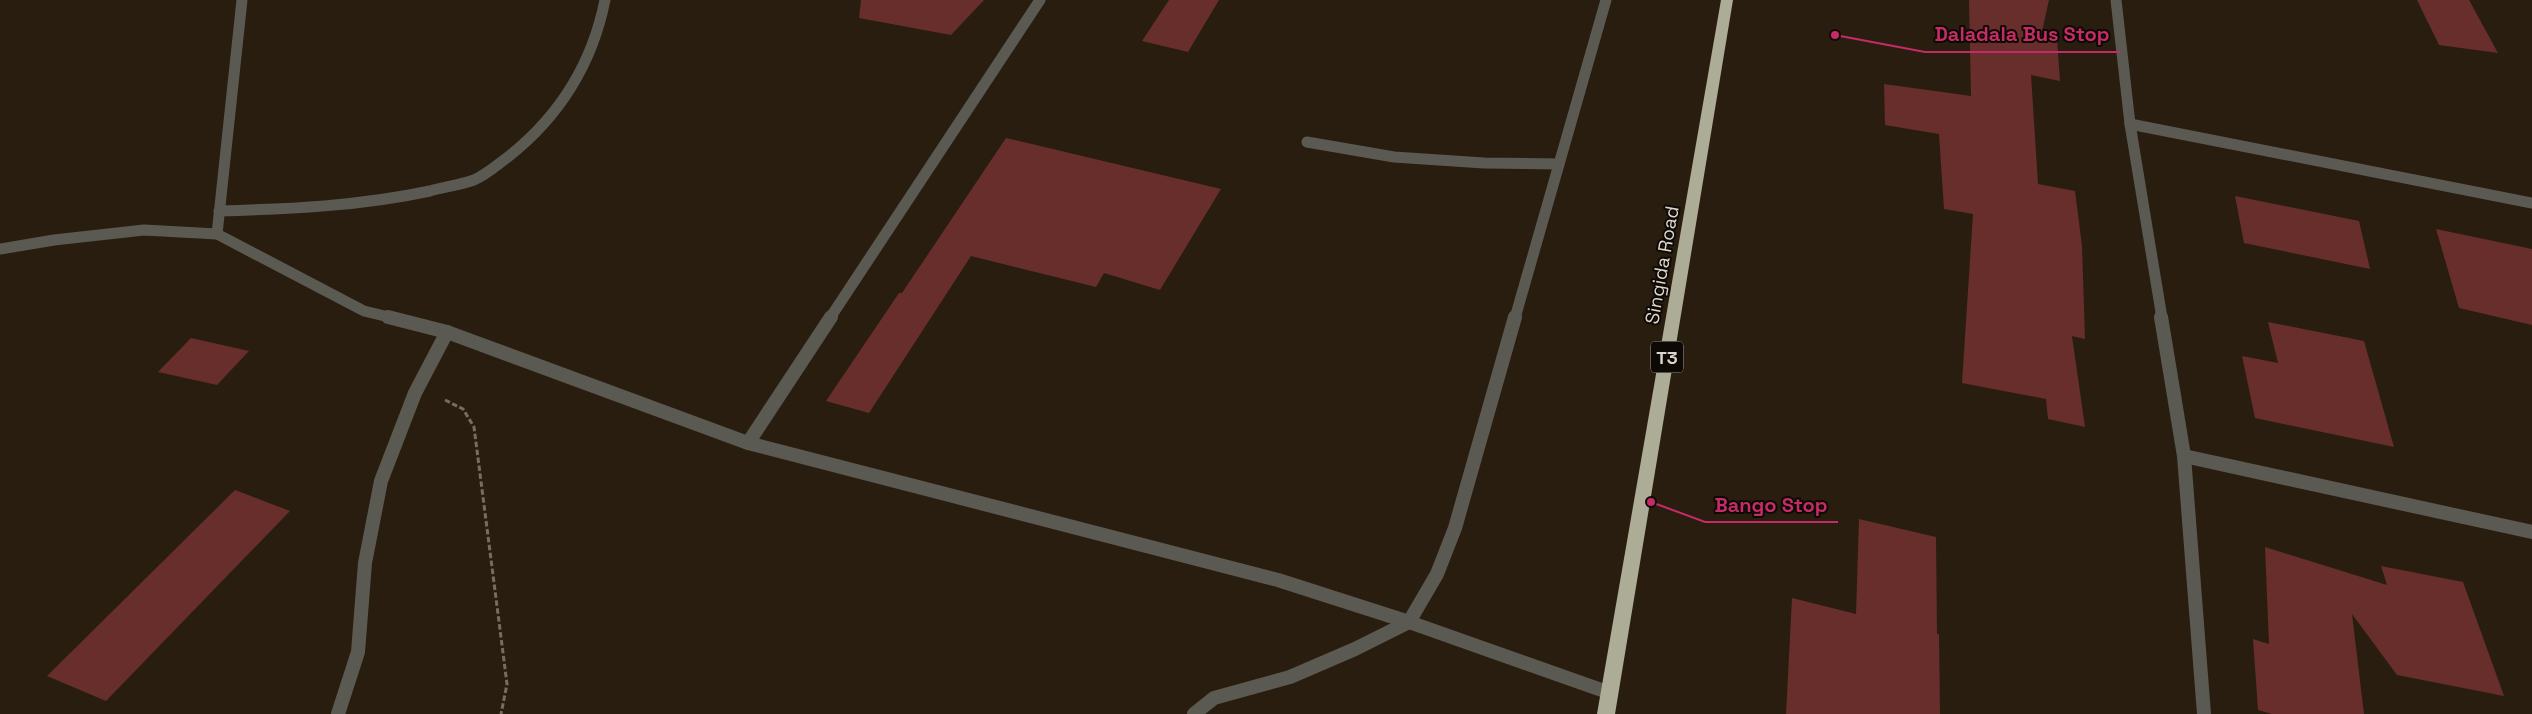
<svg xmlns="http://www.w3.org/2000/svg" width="2532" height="714" viewBox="0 0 2532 714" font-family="'Space Grotesk',sans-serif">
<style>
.building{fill:#672e2c}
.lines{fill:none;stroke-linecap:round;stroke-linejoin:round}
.path{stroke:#766c61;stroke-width:3;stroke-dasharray:5.5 2.5;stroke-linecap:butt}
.lane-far1{stroke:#5b5a52;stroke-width:11}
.lane{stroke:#5b5a52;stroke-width:14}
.street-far1{stroke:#5b5a52;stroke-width:11}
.street{stroke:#5b5a52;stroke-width:14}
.highway{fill:#adac97;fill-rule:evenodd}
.labels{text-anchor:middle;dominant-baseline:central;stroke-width:4;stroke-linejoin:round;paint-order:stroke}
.shield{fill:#0d0904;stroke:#9f9891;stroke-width:1}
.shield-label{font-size:18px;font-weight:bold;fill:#ded6ce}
.street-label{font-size:19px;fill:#ded6ce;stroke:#0d0904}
.leader{fill:none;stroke:#c52b66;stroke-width:2}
.callout-dot{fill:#c52b66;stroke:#0d0904;stroke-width:2}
.callout-label{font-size:20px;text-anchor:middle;font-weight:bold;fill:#c52b66;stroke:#0d0904;stroke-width:4;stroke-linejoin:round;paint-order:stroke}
</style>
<rect width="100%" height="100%" fill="#291d10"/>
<g class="building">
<polygon points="861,0 984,0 951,35 859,18"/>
<polygon points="1169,0 1219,0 1188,52 1142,41"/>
<polygon points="1969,0 2049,0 2041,36 2057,39 2060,81 2031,75 2038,184 2075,191 2082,246 2085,339 2072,336 2085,427 2048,419 2046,399 1962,383 1973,214 1944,209 1939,134 1885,125 1884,84 1971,96"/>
<polygon points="2417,0 2469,0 2498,53 2439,45"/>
<polygon points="1006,138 1221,189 1160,290 1104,273 1096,287 971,256 869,413 826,401 899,293 902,293"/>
<polygon points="2235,196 2359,221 2370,269 2244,243"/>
<polygon points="2436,229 2532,249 2532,325 2459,308"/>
<polygon points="2268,322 2364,341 2394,447 2255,418 2242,356 2278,363"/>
<polygon points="191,338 249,351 217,385 158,372"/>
<polygon points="235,490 290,511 106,701 47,676"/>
<polygon points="1859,519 1936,537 1937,634 1939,634 1940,714 1786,714 1792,598 1856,614"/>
<polygon points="2265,547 2387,585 2381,566 2463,582 2504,696 2397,675 2352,614 2364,714 2272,714 2258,710 2253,639 2269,644"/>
</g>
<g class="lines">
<polyline class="path" points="445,400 463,409 474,427 507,684 501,714"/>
<g class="lane-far1">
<polyline points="1307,142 1394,157 1484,163 1559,164"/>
<path d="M219,211c71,-2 141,-5 211,-20 14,-4 30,-6 44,-11 12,-5 23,-15 34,-23 52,-41 84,-92 97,-157"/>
<polyline points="217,234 242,0"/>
<polyline points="830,318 1040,0"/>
</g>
<polyline class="lane" points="748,443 831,317"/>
<g class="street-far1">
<polyline points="2116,0 2130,124 2162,318"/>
<polyline points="2130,124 2532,203"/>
<polyline points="0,249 54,240 144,230 217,234 364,311 393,318"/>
<polyline points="1515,318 1606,0"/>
</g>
<g class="street">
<polyline points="388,317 447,332 748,443 1278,580 1409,622 1610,693"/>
<polyline points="2161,317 2184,456 2204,714"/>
<polyline points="2184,456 2532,532"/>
<polyline points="338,714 358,652 365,563 381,481 415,393 447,332"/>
<polyline points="1194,714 1214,698 1290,677 1355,649 1409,622 1437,574 1455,528 1515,317"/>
</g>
<polygon class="highway" points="1721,0 1733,0 1615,714 1597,714"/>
</g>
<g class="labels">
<rect class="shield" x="1651" y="341.5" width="32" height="31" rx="4"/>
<g class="shield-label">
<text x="1667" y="357">T3</text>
</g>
<g class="street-label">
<text transform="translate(1662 265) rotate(-80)">Singida Road</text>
</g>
</g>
<path class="leader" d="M1835 35L1925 52H2120M1651 502L1705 522H1838"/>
<g class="callout-dot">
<circle cx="1835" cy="35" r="5"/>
<circle cx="1651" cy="502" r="5"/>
</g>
<g class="callout-label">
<text x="2022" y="41">Daladala Bus Stop</text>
<text x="1771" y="512">Bango Stop</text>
</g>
</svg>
